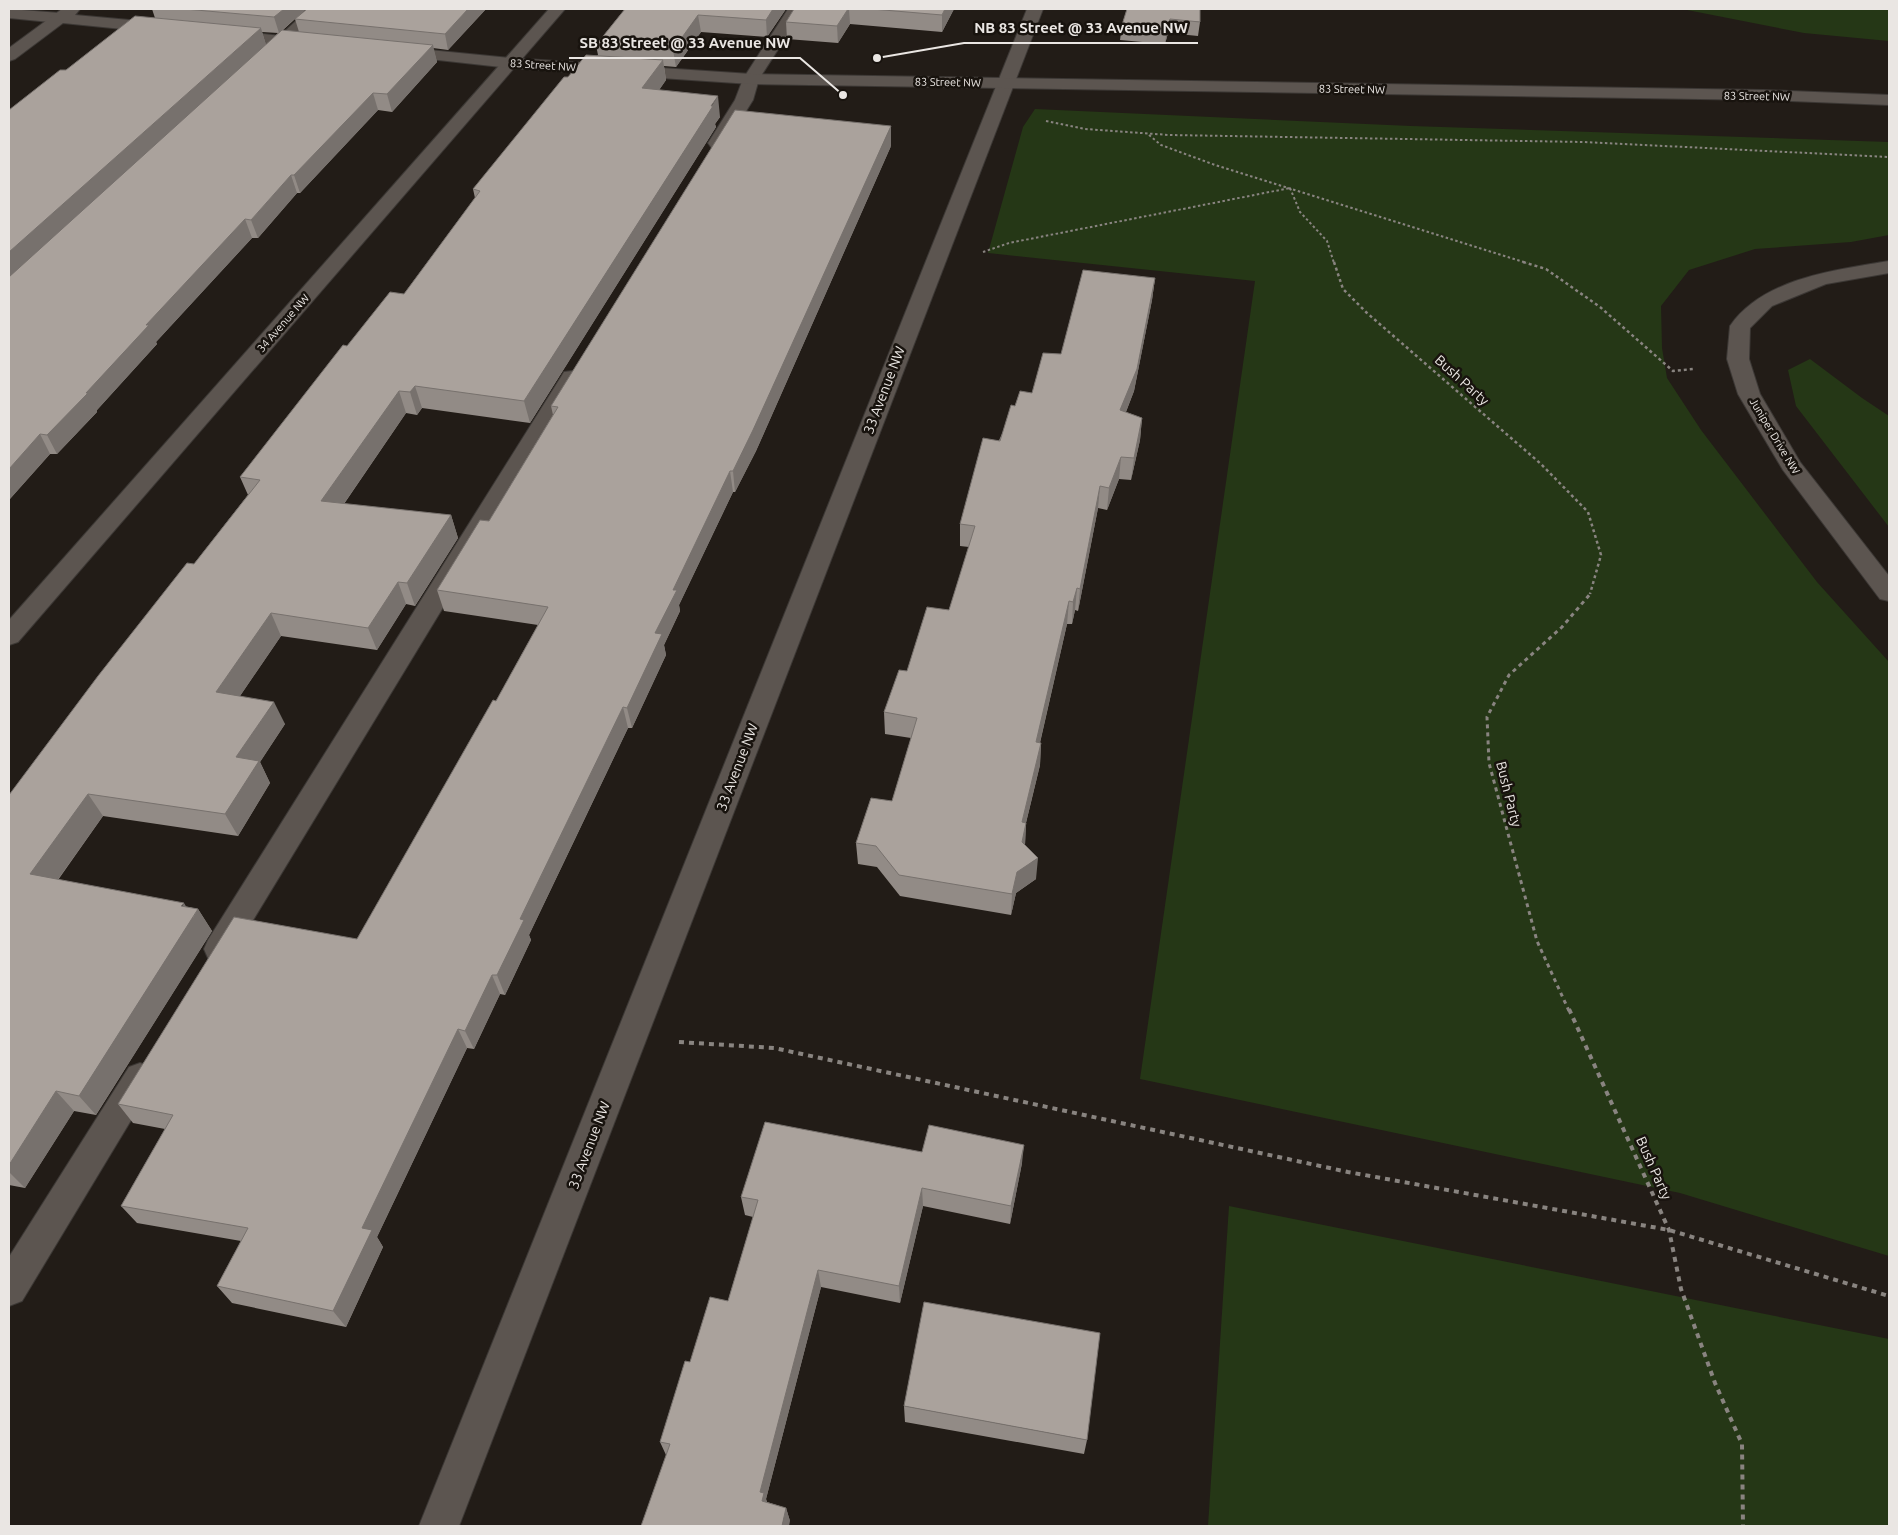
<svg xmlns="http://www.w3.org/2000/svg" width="1898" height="1535" viewBox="0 0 1898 1535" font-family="Ubuntu,sans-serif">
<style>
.green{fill:#253716}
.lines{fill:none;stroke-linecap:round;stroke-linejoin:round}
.service-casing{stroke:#3c3835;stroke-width:2}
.minor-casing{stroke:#3c3835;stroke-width:2}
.tertiary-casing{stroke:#3c3835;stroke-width:2}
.path-far3{stroke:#898480;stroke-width:2;stroke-dasharray:2.5 2.5;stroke-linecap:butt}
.path-far2{stroke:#898480;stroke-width:2.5;stroke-dasharray:3 3;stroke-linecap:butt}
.path-far1{stroke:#898480;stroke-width:3;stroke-dasharray:4 4;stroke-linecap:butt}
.path{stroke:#898480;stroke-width:4;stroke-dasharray:5 5;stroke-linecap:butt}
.service{fill:#5c5550;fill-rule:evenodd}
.minor{fill:#5c5550;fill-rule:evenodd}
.tertiary{fill:#5c5550;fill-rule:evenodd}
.wall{fill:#928b86;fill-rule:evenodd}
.shaded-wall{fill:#77716d}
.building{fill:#aaa29c;stroke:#77716d}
.labels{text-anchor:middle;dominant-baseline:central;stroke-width:5;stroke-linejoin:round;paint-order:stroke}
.far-street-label{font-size:11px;fill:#eae6e3;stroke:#18130e}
.street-label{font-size:14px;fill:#eae6e3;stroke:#18130e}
.leader{fill:none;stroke:#eae6e3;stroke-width:2}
.callout-dot{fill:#eae6e3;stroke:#18130e;stroke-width:2}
.callout-label{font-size:15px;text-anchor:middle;font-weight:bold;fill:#eae6e3;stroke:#18130e;stroke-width:5;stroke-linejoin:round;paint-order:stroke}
</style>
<rect width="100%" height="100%" fill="#221c17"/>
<g class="green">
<polygon points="1682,9 1889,9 1889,41 1804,33"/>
<polygon points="1035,109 1411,126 1889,142 1889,235 1851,242 1755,249 1689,270 1661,306 1662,348 1667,378 1701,430 1817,582 1889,662 1889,1256 1680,1193 1140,1079 1255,281 988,253 1023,127"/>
<polygon points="1810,359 1862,398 1889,416 1889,527 1796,406 1788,370"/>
<polygon points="1229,1206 1889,1339 1889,1526 1208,1526"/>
</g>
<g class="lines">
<g class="service-casing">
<g id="service">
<polygon points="309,9 326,9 273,61 261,61 259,57 261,53"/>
<polygon points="788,9 804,9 759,79 753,100 726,143 723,147 717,148 711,147 708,143 735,100 743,79"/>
<polygon points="572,371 580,372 583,377 230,958 219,962 208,958 204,949 208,940 561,377 564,372"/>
<polygon points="140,1063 151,1067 156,1077 151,1087 22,1301 9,1306 9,1257 129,1067"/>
</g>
</g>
<g class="minor-casing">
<g id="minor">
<polygon points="9,9 60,13 66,15 68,18 66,21 60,23 9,18"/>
<polygon points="549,9 565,9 18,642 9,645 9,620"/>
<polygon points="1027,9 1043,9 459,1526 419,1526"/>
<path d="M1889,261v12l-63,11 -54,22 -22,22 -1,31 11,35 40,68 89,114v25l-9,-2 -97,-129 -45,-76 -11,-35 3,-33c33,-48 106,-56 159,-65z"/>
</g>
</g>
<g class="tertiary-casing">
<g id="tertiary">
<polygon points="62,9 80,9 75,15 162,23 168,25 170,28 168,31 162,33 63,23 15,59 9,61 9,48"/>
<polygon points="228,30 309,39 315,41 317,44 315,47 309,49 222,38 220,35 222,32"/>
<polygon points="399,47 511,58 751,74 1763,90 1889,95 1889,105 1763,100 751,84 511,68 393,55 391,52 393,49"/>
</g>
</g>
<g class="path-far3">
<polyline points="1046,121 1085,129 1169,135 1583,142 1889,157"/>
<polyline points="1149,135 1161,145 1215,165 1527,263"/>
<polyline points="1290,188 1300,212 1327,241 1334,263"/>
<polyline points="983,252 1009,243 1290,188"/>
</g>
<g class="path-far2">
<polyline points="1334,262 1343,289 1367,313 1541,464 1588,512 1601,555 1590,594"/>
<polyline points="1523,262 1546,269 1600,307 1673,371 1693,369"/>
</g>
<polyline class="path-far1" points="1569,1011 1537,941 1489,763 1487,717 1509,675 1562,627 1591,593"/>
<g class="path">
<polyline points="1569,1009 1669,1230 1681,1289 1715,1383 1742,1444 1743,1526"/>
<polyline points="679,1042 774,1048 1348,1172 1669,1230 1889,1296"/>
</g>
<use href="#service" class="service"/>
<use href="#minor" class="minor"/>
<use href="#tertiary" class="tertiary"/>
</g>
<g class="wall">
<path d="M152,9h154l-23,21 16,2 -4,-13 12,-10h179l-38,41 -15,-2 4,14 -45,50 -14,-2 -78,83h-3l-39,45h-6l-96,104 1,2 -60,66v2l-40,42h-7l-41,46v-390l57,-40 89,-52zM262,32l16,1 -12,12z"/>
<polygon points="625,9 786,9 767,37 701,32 676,67 664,66 666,80 659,90 720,117 715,124 716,127 530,423 422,408 417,415 406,413 344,504 451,515 458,538 415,606 406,604 377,650 281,636 240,696 285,724 260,762 270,783 238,836 103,816 58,880 198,909 212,931 96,1115 74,1111 25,1188 9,1185 9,795 194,564 248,495 240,477 347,346 404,294 475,198 473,189 568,77 598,55 596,45"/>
<polygon points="794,9 954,9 942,32 850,24 838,43 787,39 786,22"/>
<polygon points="1127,9 1200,22 1198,36 1168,33 1165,44 1120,40 1122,25"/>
<polygon points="891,146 756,451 735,492 733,492 679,605 680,611 664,645 666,655 632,728 628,728 576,837 529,935 531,940 505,995 500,994 474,1049 467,1048 377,1237 383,1247 346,1327 232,1303 217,1286 241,1241 137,1223 121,1206 165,1129 133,1123 118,1104 357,939 496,701 538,625 444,611 437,590 489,521 553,415 551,406"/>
<polygon points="1155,278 1152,300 1134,391 1126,412 1142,418 1140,440 1131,480 1119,479 1107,510 1098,508 1078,611 1075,610 1072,624 1067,624 1040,743 1041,743 1040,765 1026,823 1025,845 1036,879 1016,893 1011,915 900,896 877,867 858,864 856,843 892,801 911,738 885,734 884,712 907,671 949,610 969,547 960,546 960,524 1015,406 1032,393 1061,354"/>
<polygon points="922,1152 1022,1163 1010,1224 923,1206 900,1303 821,1287 766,1499 767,1502 786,1508 790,1521 666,1455 660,1442 690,1362 728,1301 753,1217 745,1215 741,1197"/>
<polygon points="904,1406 1087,1440 1084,1454 905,1422"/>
</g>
<g class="shaded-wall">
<polygon points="284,9 306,9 279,33 274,17"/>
<polygon points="468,9 486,9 448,50 445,34"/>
<polygon points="773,9 786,9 767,37 766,20"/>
<polygon points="848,9 849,9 850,24 838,43 837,26"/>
<polygon points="945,9 954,9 942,32 942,15"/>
<polygon points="698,15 701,32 676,67 673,50"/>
<polygon points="1170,19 1168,33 1165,44 1167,29"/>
<polygon points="261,28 266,45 9,279 9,252"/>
<polygon points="433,45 437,62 392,112 387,94"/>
<polygon points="663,60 666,80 646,109 642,88"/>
<polygon points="373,93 378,110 300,193 294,175"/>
<polygon points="718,96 720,117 715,124 716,127 530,423 524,401"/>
<polygon points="891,126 891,146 756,451 735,492 733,471"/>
<polygon points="291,175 297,193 258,238 251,220"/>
<polygon points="245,219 252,238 156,342 157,344 97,410 97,412 57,454 47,435 146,325"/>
<polygon points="1155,278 1152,300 1134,391 1118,432 1120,410"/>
<polygon points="415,386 422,408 417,415 410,392"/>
<polygon points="399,391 406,413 330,524 321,501"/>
<polygon points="1142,418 1140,440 1131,480 1134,458"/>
<polygon points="40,434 50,454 9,500 9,469"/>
<polygon points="1121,457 1119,479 1107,510 1109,488"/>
<polygon points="730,471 733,492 679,605 680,611 664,645 666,655 632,728 627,708 655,633 673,590"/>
<polygon points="1100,486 1098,508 1078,611 1080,589"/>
<polygon points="451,515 458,538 415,606 407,583"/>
<polygon points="398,582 406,604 377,650 368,628"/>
<polygon points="1077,588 1075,610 1072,624 1073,602"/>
<polygon points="1069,601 1067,624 1035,764 1036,742"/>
<polygon points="271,613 281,636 227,715 216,692"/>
<polygon points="274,702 285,724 260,762 270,783 238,836 225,814 236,757"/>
<polygon points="623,707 628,728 529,935 531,940 505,995 497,975 520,919"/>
<polygon points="1041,743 1040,765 1021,843 1022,822"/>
<polygon points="88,794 103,816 46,896 30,874"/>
<polygon points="1026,823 1025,844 1021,864 1022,842"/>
<polygon points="1038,858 1036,879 1016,893 1011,915 1012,894 1017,872"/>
<polygon points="184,903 193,918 198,909 212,931 96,1115 79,1096"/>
<polygon points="492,975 500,994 474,1049 465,1031"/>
<polygon points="458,1029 467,1048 377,1237 383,1247 346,1327 333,1311 362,1228"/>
<polygon points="56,1091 74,1111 25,1188 9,1172 9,1165"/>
<polygon points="1024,1145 1022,1163 1010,1224 1011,1206"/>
<polygon points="922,1188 923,1206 900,1303 899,1286"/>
<polygon points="818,1270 821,1287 766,1499 768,1507 762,1501 760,1492"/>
<polygon points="786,1508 790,1521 789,1526 782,1526"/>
</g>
<g class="building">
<polygon points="185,9 284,9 274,17"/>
<polygon points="307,9 468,9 445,34 295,19"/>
<polygon points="625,9 773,9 766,20 698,15 673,50 596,45"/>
<polygon points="794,9 848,9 837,26 786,22"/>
<polygon points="872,9 945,9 942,15"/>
<polygon points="1127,9 1200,9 1200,22 1170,19 1167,29 1122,25"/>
<polygon points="135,16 261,28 9,252 9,110 60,70 66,70"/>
<polygon points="282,30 433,45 387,94 373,93 294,175 291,175 251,220 245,219 146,325 149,325 86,393 88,393 47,435 40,434 9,469 9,277"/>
<polygon points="586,55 663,60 642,88 718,96 711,106 713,106 524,401 415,386 410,392 399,391 321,501 451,515 407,583 398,582 368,628 271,613 216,692 274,702 236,757 259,761 225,814 88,794 30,874 184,903 181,906 198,909 79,1096 56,1091 9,1165 9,795 98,676 187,563 194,564 260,480 240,477 343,345 347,346 390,292 404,294 480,191 473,189 564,77 568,77"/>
<polygon points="735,110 891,126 753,430 733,471 730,471 673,590 677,590 655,633 662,634 627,708 623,707 570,816 520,919 524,920 497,975 492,975 465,1031 458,1029 362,1228 372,1230 333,1311 217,1286 248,1228 121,1206 173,1115 118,1104 234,917 357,939 493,700 496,701 548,607 437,590 480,520 489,521 558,407 551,406"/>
<polygon points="1083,270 1155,278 1137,369 1120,410 1142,418 1134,458 1121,457 1109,488 1100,486 1080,589 1077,588 1073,602 1069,601 1036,742 1041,743 1022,822 1026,823 1022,842 1038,858 1017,872 1012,894 899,875 876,846 856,843 871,798 892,801 917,718 884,712 899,670 907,671 927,607 949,610 975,526 960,524 983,438 1000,441 1011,405 1015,406 1020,391 1032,393 1043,353 1061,354"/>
<polygon points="765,1122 922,1152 929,1125 1024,1145 1011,1206 922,1188 899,1286 818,1270 760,1492 764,1493 762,1501 786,1508 782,1526 641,1526 670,1444 660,1442 685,1361 690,1362 710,1297 728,1301 758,1200 741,1197"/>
<polygon points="924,1302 1100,1333 1087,1440 904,1406"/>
</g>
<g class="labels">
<g class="far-street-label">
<text transform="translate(543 65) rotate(4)">83 Street NW</text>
<text transform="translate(948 82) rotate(1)">83 Street NW</text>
<text transform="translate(1352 89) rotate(1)">83 Street NW</text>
<text transform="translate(1757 96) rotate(1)">83 Street NW</text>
<text transform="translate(283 323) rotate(-49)">34 Avenue NW</text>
<text transform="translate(1775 436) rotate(59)">Juniper Drive NW</text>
</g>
<g class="street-label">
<text transform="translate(1462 380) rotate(42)">Bush Party</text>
<text transform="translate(884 390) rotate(-69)">33 Avenue NW</text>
<text transform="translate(737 767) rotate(-69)">33 Avenue NW</text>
<text transform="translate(1509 794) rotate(76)">Bush Party</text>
<text transform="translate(589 1145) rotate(-69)">33 Avenue NW</text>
<text transform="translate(1654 1168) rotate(66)">Bush Party</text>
</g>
</g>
<path class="leader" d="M877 58L964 43H1198M843 95L800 58H569"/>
<g class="callout-dot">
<circle cx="877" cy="58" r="5"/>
<circle cx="843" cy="95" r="5"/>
</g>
<g class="callout-label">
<text x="1081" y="33">NB 83 Street @ 33 Avenue NW</text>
<text x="685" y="48">SB 83 Street @ 33 Avenue NW</text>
</g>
<rect width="1898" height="1535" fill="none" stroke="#eae6e3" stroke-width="20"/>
</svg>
